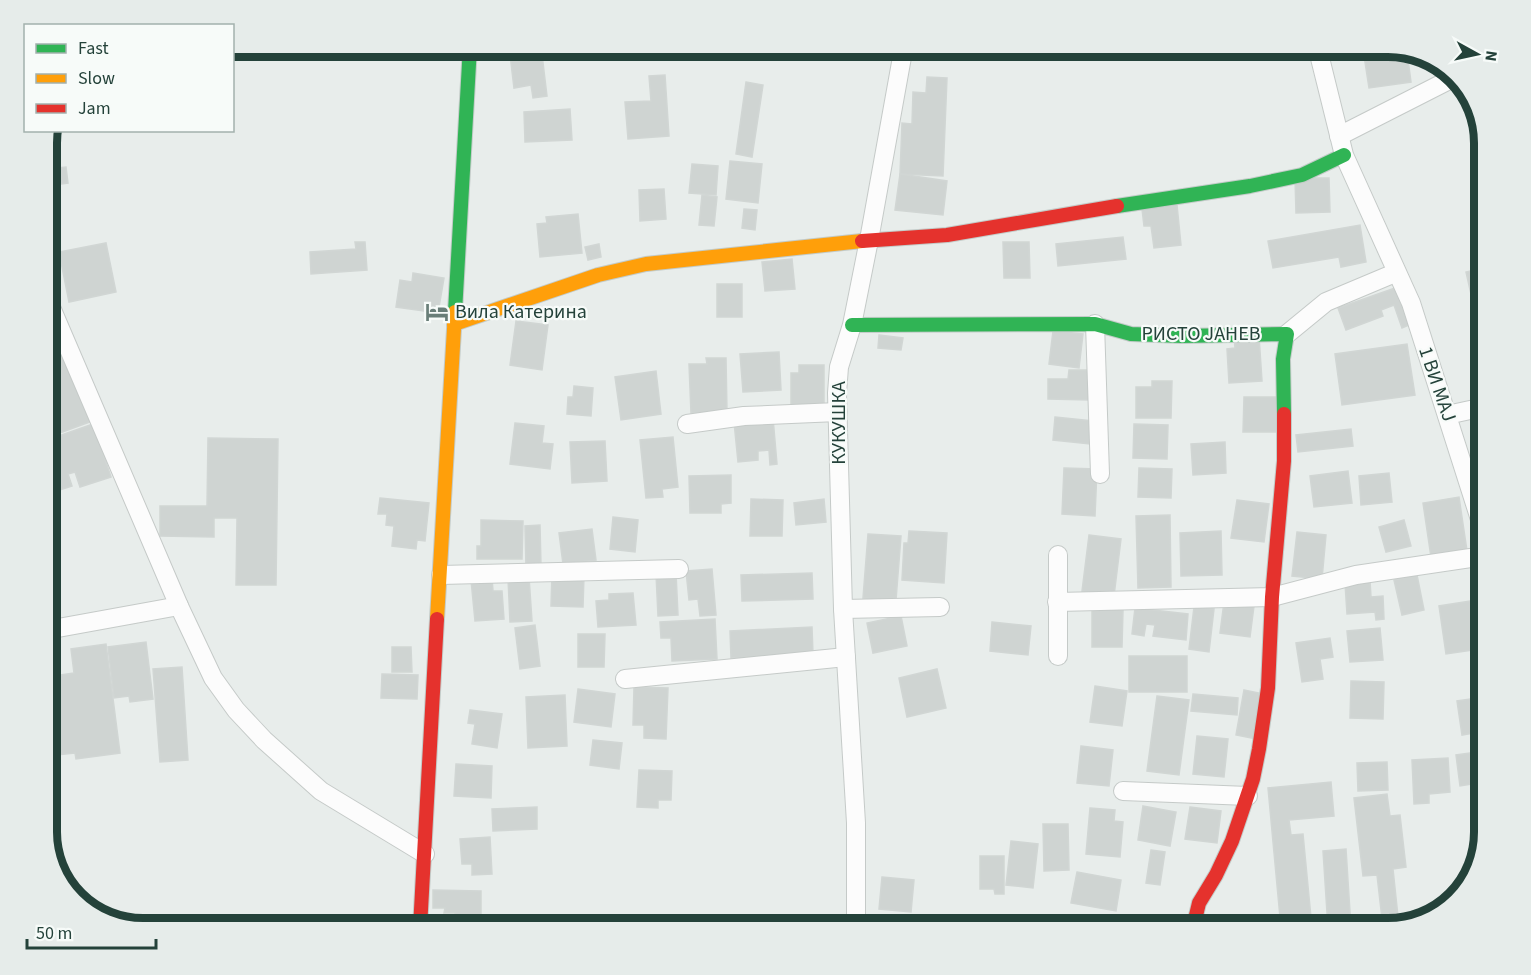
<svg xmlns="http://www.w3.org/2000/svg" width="1531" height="975" viewBox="0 0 1531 975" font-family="'Source Sans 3',sans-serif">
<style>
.building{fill:#cfd4d2;stroke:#d1d6d4;stroke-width:1.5}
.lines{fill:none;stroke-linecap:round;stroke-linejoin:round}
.street-casing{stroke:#c5cac8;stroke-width:20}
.fast-casing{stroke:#c3cbc8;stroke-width:16}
.slow-casing{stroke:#c3cbc8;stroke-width:16}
.jam-casing{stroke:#c3cbc8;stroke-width:16}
.street{stroke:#fcfcfc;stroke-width:18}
.fast{stroke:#30b455;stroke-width:14}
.slow{stroke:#ff9f0a;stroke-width:14}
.jam{stroke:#e5322d;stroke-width:14}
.labels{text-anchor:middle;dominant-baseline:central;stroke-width:4.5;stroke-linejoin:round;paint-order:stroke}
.poi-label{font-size:20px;fill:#24423a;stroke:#f7fbf9;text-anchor:start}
.street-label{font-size:20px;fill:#24423a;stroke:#f7fbf9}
.rim{fill:none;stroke:#24423a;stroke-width:8}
</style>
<rect width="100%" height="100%" fill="#e8edeb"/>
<g class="building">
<polygon points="509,46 541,46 547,96 533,98 531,85 514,88"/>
<polygon points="1377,46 1388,46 1407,52 1411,82 1369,88 1363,49"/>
<polygon points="665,75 669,136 628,139 625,102 651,101 649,76"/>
<polygon points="927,77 947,78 943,176 900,174 902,123 912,124 913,92 926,93"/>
<polygon points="746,82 763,85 752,157 736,154"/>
<polygon points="570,109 572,140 525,142 524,112"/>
<polygon points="730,161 762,164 758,203 726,199"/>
<polygon points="692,164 718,166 716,195 689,193"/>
<polygon points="66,167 68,183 47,186 47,169"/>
<polygon points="900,174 947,181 943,215 895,210"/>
<polygon points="1295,178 1329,178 1330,212 1296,213"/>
<polygon points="664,189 666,219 640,221 639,190"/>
<polygon points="702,195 717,197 714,226 699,225"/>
<polygon points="1177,205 1181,245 1154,248 1151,226 1144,226 1142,209"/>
<polygon points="744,209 757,210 755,230 742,228"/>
<polygon points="578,214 582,253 540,257 537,224 547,223 546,217"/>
<polygon points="1360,225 1366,262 1341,267 1339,257 1273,268 1268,241"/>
<polygon points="1123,237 1126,259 1058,266 1056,244"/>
<polygon points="355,242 365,242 367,270 311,274 310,252 356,249"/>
<polygon points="1003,242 1029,242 1030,278 1004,278"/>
<polygon points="106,243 116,292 69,302 59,252"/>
<polygon points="599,244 601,257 588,260 585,247"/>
<polygon points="792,259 795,289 765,291 762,262"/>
<polygon points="1484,268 1484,300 1473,303 1466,272"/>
<polygon points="413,273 444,278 438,313 396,307 400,280 412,282"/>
<rect x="717" y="284" width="25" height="33"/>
<polygon points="1398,287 1411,324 1402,328 1394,305 1381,310 1383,316 1346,330 1338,308"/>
<polygon points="1484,320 1484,347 1480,348 1474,323"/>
<polygon points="516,321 548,325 542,370 510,365"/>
<polygon points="1053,331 1083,334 1079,368 1049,364"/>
<polygon points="879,335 903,338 901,350 878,348"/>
<polygon points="1259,336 1262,381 1229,383 1227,349 1235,348 1234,337"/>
<polygon points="65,344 95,420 57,434 47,407 47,392 59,387 47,351"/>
<polygon points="1407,344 1415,395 1342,405 1335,354"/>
<polygon points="779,352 781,390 743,392 740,354"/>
<polygon points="706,358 726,358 727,412 691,413 689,364 707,364"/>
<polygon points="799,365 824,365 824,408 791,407 791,373 799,373"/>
<polygon points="1069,370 1089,370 1089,400 1048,399 1048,379 1068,379"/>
<polygon points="656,371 661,414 621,420 615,377"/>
<polygon points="1152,381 1172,381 1171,418 1136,418 1136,387 1152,387"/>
<polygon points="574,386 593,388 591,416 567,414 568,397 573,397"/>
<polygon points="1244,397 1278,397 1278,432 1243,432"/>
<polygon points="1055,417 1093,421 1090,444 1053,440"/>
<polygon points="773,418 777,464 770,465 769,450 758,451 758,460 738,462 734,422"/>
<polygon points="515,423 544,426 542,443 553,444 550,469 510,464"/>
<polygon points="93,424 111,477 80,487 75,472 68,474 72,486 47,494 47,440"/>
<polygon points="1134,424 1168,425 1167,459 1133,458"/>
<polygon points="1351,429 1353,446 1298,452 1296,435"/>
<polygon points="673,437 678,487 662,489 663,497 646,498 640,440"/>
<polygon points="208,438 278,439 276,585 236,585 237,518 214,518 214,537 160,536 160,506 207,506"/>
<polygon points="605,441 607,481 572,483 570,442"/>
<polygon points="1225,442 1226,473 1193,475 1191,444"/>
<polygon points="1064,468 1097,469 1095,516 1062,514"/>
<polygon points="1139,468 1172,469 1171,498 1138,497"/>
<polygon points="1348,471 1352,503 1314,507 1310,476"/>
<polygon points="1389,473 1392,502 1361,505 1359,476"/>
<polygon points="731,475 731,503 721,504 721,513 690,513 689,476"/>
<polygon points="1459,497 1467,551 1431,557 1423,503"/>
<polygon points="380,498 429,503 425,541 417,540 416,549 392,546 394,526 386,525 387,514 378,514"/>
<polygon points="751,499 783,500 782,536 750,536"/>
<polygon points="824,499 826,522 796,525 794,503"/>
<polygon points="1237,500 1269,504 1264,542 1231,538"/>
<polygon points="1170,515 1171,587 1138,588 1136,516"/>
<polygon points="613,517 638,520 635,552 610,549"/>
<polygon points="481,520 523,521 522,559 477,559 477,546 481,546"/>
<polygon points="1404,520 1411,546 1386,552 1379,527"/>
<polygon points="540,525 541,566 526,567 525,526"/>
<polygon points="592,529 596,560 563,564 559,533"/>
<polygon points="909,531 947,533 944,583 902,580 904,543 908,543"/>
<polygon points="1221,531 1222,575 1181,576 1180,533"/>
<polygon points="1297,532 1326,535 1322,579 1292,576"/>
<polygon points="868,534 901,536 896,600 863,598"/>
<polygon points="1089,535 1121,539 1114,596 1082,591"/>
<polygon points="712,569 716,615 700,616 698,599 689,600 686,571"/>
<polygon points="676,573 678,615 658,616 656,574"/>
<polygon points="812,573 813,599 742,601 741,575"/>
<polygon points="552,574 584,575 583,607 551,606"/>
<polygon points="1417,575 1424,610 1402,615 1394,580"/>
<polygon points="529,577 532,621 510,622 508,578"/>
<polygon points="492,578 493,591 502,591 504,619 475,621 471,580"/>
<polygon points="1370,581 1371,597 1383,596 1384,619 1376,620 1375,612 1347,614 1345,583"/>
<polygon points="633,593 636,625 598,627 596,601 609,600 609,594"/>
<polygon points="1484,599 1484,636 1477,637 1479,649 1446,654 1439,606"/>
<polygon points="1224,602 1254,606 1250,637 1220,633"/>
<polygon points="1194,607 1214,609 1209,652 1189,649"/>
<polygon points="1135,608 1188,614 1186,640 1153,636 1155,625 1146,624 1144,636 1132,634"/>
<polygon points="1092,610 1123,610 1122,647 1092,647"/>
<polygon points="901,616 907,646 873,653 867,623"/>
<polygon points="715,619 717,659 672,661 671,638 661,638 660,622"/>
<polygon points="992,622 1031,626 1028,655 990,651"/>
<polygon points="535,625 540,666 520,669 515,628"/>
<polygon points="812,627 813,654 731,658 730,631"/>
<polygon points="1380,628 1383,660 1350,662 1347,631"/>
<polygon points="578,634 605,634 604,667 578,667"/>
<polygon points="1330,638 1333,657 1320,659 1323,679 1302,682 1296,643"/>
<polygon points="146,642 153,699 130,702 129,696 114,698 108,647"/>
<polygon points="106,644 120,753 76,759 75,753 47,756 47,677 74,673 71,649"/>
<polygon points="392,647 411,647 412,672 392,672"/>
<rect x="1129" y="656" width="58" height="36"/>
<polygon points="182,667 188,760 160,762 153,669"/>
<polygon points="937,669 946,708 907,717 899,678"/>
<polygon points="382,674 418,675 417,699 381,698"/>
<polygon points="1351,681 1384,682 1383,719 1350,718"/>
<polygon points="1095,686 1127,691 1122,726 1090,722"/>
<polygon points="634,687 668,688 666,739 644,738 644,725 633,725"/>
<polygon points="578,689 615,694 611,727 574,722"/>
<polygon points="1244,690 1264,694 1257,739 1236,735"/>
<polygon points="1193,694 1238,698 1237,715 1191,711"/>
<polygon points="565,695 567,746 528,748 526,697"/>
<polygon points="1157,696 1189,700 1179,775 1147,771"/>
<polygon points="1484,697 1484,731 1462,735 1457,701"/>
<polygon points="470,710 502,714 497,748 472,744 475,724 468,723"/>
<polygon points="1197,736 1228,739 1224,777 1193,774"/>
<polygon points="593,740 622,743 619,769 590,765"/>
<polygon points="1081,746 1113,750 1109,786 1077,783"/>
<polygon points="1484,751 1484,782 1460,786 1456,755"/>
<polygon points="1448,758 1450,792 1429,794 1429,803 1414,804 1412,760"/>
<polygon points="1387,762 1388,790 1358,791 1357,763"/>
<polygon points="456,764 492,766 491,798 454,796"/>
<polygon points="639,770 672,771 671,800 658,800 658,808 637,807"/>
<polygon points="1331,782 1334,816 1289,820 1291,835 1303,834 1312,928 1281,928 1268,788"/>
<polygon points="1387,794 1390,816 1400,815 1406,867 1393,869 1399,926 1377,928 1376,920 1382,919 1377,875 1363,876 1354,798"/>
<polygon points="1143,806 1176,812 1170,846 1138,840"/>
<polygon points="537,807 537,829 493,831 492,809"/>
<polygon points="1190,807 1221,811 1217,843 1185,839"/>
<polygon points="1090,808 1115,810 1114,821 1123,822 1120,857 1086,854"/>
<polygon points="1043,824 1068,824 1069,870 1044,871"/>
<polygon points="490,837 492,874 472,875 472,864 462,864 460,839"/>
<polygon points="1011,841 1038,844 1033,888 1006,885"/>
<polygon points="1346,849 1351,928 1328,928 1323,851"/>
<polygon points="1151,850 1165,852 1160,885 1146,883"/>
<polygon points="980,856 1004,856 1004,894 995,894 994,889 980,889"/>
<polygon points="1077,872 1121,880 1116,911 1071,903"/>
<polygon points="882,877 914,880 911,912 879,909"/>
<polygon points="433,890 481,891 481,928 431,928 431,924 454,925 455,913 444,913 445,908 433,908"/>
</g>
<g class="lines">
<g class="street-casing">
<g id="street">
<polyline points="1317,46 1344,155 1411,303 1484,532"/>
<polyline points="1339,136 1455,77"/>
<polyline points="47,298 179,606 213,678 236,710 264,740 321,791 425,854"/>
<polyline points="1095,324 1100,474"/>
<polyline points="1287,334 1326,302 1395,273"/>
<polyline points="1447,415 1484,407"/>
<polyline points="687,424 744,416 838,412"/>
<polyline points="441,575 679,569"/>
<polyline points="1057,602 1272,597 1356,575 1484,556"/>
<polyline points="843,609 940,607"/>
<polyline points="47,630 179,606"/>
<polyline points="1058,656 1058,555"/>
<polyline points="625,679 846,657"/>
<polyline points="1123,791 1248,796"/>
<polyline points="229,928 237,924 357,928"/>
<polyline points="856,928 856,823 843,609 837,393 839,367 852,325 869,240 904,46"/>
</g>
</g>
<g class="fast-casing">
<g id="fast">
<polyline points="1117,206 1250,186 1302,175 1344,155"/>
<polyline points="455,312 470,46"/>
<polyline points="852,325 1095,324 1131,334 1182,336 1287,334 1283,359 1284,414"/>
</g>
</g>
<g class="slow-casing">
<g id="slow">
<polyline points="454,324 598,275 646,264 862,241"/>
<polyline points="437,619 455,312"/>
</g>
</g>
<g class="jam-casing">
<g id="jam">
<polyline points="862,241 947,235 1117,206"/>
<polyline points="420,928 437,619"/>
<polyline points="1193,928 1199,903 1216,875 1232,841 1253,779 1259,749 1268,688 1272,597 1284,461 1284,414"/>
</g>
</g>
<use href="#street" class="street"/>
<use href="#fast" class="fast"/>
<use href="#slow" class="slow"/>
<use href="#jam" class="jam"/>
</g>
<defs>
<g id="hotel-bare" transform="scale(1.8)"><path d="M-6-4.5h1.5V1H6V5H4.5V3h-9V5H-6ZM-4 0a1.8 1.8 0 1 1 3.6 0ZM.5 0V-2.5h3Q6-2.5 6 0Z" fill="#697e78" stroke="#f7fbf9" stroke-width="2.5" paint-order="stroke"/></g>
</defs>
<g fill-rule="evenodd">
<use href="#hotel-bare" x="437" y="312"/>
</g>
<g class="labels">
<g class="poi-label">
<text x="455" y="312">Вила Катерина</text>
</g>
<g class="street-label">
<text x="1201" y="334">РИСТО ЈАНЕВ</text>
<text transform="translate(1437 384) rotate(71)">1 ВИ МАЈ</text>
<text transform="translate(839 423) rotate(-90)">КУКУШКА</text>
</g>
</g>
<path d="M0 0H1531V975H0ZM143 57H1388A86 86 0 0 1 1474 143V832A86 86 0 0 1 1388 918H143A86 86 0 0 1 57 832V143A86 86 0 0 1 143 57Z" fill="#e6ecea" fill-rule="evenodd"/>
<path class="rim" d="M143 57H1388A86 86 0 0 1 1474 143V832A86 86 0 0 1 1388 918H143A86 86 0 0 1 57 832V143A86 86 0 0 1 143 57Z"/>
<rect x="24" y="24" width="210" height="108" fill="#f7fbf9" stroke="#a3b1ad" stroke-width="1.5"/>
<rect x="36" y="44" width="30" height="9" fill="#30b455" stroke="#a3b1ad" stroke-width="1.5"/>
<text x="78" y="54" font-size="18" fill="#24423a">Fast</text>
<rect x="36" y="74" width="30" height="9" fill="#ff9f0a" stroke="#a3b1ad" stroke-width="1.5"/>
<text x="78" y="84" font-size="18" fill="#24423a">Slow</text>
<rect x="36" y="104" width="30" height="9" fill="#e5322d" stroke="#a3b1ad" stroke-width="1.5"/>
<text x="78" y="114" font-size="18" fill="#24423a">Jam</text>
<g transform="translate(1477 54) rotate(98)" stroke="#f7fbf9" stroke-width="4.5" paint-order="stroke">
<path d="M0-4.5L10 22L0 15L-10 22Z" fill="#24423a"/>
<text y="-9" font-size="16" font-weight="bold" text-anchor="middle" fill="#24423a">N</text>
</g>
<path d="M27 939v9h129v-9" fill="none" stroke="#24423a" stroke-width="3"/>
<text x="36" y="939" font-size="18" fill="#24423a" stroke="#f7fbf9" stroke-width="4.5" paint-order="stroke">50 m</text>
</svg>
